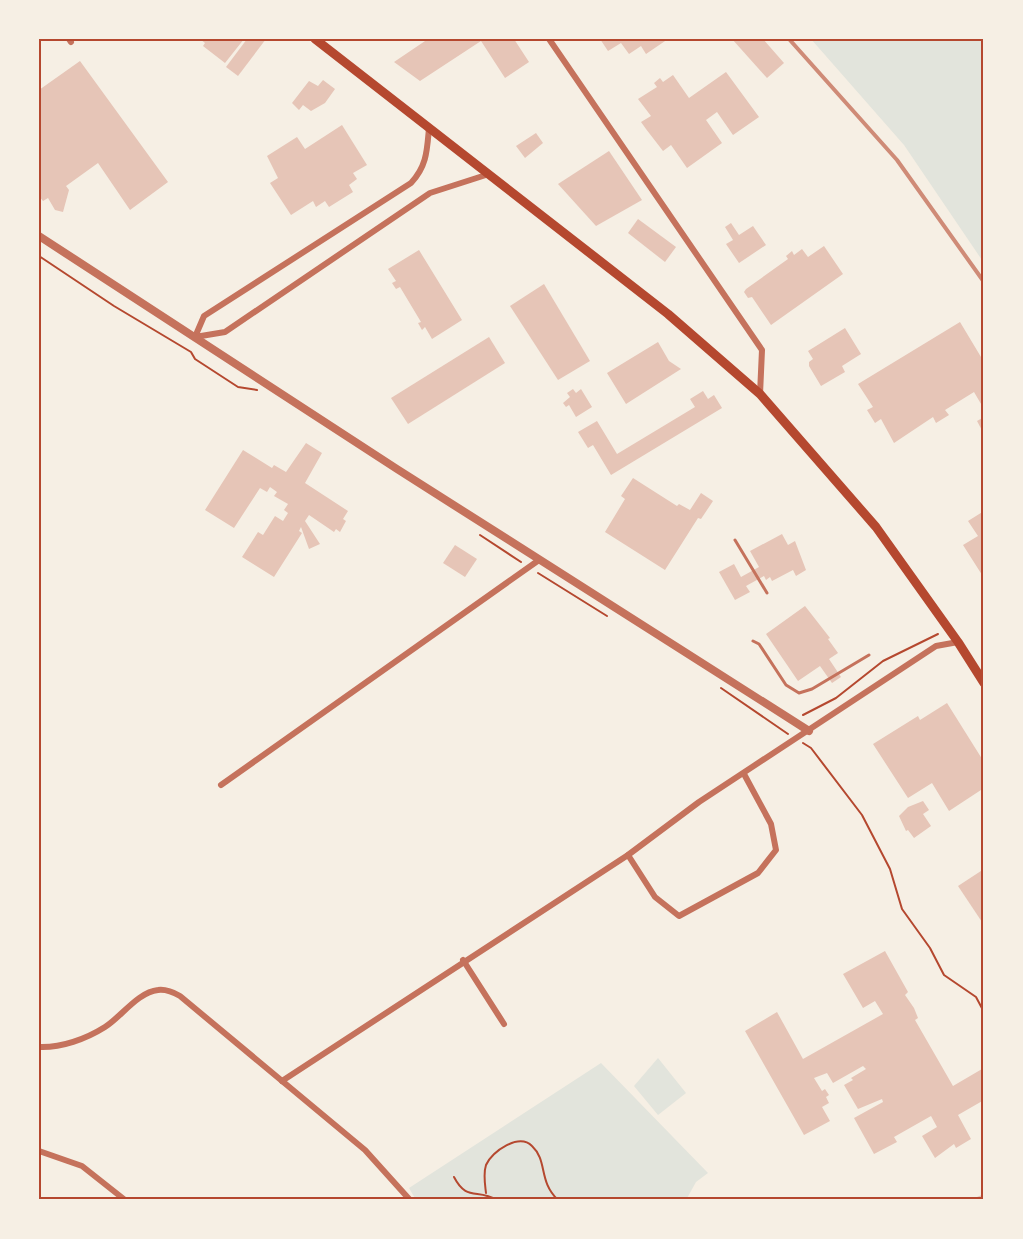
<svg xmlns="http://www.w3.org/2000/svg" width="1023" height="1239" viewBox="0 0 1023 1239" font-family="Ubuntu,sans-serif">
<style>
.green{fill:#e2e4dc}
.building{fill:#e6c5b7}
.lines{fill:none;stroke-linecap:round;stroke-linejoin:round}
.path{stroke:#b5482f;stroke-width:2}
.service{stroke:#c5725c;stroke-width:3}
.minor{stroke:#c5725c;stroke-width:6}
.tertiary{stroke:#c5725c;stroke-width:8}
.primary{stroke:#b5482f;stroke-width:9}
.rail{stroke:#cf8b77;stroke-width:4}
.neatline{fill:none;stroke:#b5482f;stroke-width:2}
</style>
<rect width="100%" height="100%" fill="#f6efe4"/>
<g class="green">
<polygon points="811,39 984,39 984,263 904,145"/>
<polygon points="658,1058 686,1093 658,1115 634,1086"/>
<polygon points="601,1063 708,1173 696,1182 686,1200 416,1200 409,1188"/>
</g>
<g class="building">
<polygon points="200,39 244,39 225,63 203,46 205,43"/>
<polygon points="247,39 266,39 238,76 226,67"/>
<polygon points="428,39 514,39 529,62 505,78 481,41 420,81 394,62"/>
<polygon points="600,39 668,39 646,54 641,46 629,54 621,43 608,51"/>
<polygon points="732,39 763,39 784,63 767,78"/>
<polygon points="80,61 168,182 130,210 98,163 66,186 69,190 63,212 55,210 48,198 43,201 39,196 39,90"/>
<polygon points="726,72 759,117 733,135 717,112 706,120 722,143 687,168 671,145 663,151 646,129 641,122 651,116 638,99 657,87 654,83 660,78 663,82 673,75 689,98"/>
<polygon points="323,80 335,89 325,103 311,111 303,105 299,110 292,103 309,81 318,86"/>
<polygon points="342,125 367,165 353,173 357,179 349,185 353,192 329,207 325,201 316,207 313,201 291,215 270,183 278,178 267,156 297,137 305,149"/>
<polygon points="536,133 543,143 525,158 516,146"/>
<polygon points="609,151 642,200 596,226 558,184"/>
<polygon points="638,219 676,247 665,262 628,233"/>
<polygon points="731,223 739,235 753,226 766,245 739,263 726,244 733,240 725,227"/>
<polygon points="824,246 843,274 771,325 752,297 748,298 744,292 746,289 788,259 786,256 792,251 794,255 802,249 808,257"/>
<polygon points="419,250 462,320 432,339 425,327 422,330 418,323 421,322 400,287 396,289 392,283 396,281 388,269"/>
<polygon points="544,284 590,361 558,380 510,306"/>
<polygon points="960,322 984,362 984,409 974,392 945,410 949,415 936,423 933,417 894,443 881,419 875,423 867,410 873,407 858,384"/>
<polygon points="845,328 861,354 842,366 845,372 821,386 809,366 809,362 813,359 808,351"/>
<polygon points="489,337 505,363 408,424 391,398"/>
<polygon points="658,342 669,361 681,369 626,404 607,373"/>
<polygon points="573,389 576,393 581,389 592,407 576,417 569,405 566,407 563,403 570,397 567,393"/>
<polygon points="703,391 708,399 714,395 722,408 611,475 593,445 588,448 578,432 597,421 617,454 695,407 690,399"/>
<polygon points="984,417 984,434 977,421"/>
<polygon points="306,443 322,453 305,483 348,511 343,519 346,521 340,532 336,529 334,532 309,515 305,521 320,544 309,549 301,527 299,531 302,533 274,577 242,557 258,532 263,535 275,516 283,521 288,513 284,510 288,504 274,496 277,492 270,487 267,492 260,488 234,528 205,510 243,450 272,468 274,465 286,472"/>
<polygon points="633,478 677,506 679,504 690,510 701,493 713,501 701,519 698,518 665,570 605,532 625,499 621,496"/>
<polygon points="984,511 984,578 963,545 978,536 968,521"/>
<polygon points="782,534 788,545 795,541 806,570 796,576 793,570 772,581 770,577 766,580 764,576 746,586 750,592 735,600 719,572 734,564 741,577 759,567 750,551"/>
<polygon points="455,545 477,559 465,577 443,563"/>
<polygon points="805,606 830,638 828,639 838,653 829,659 841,677 832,683 820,666 798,681 766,634"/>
<polygon points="947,703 984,762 984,788 949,811 932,783 908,798 873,744 918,716 920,720"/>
<polygon points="923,801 929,810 923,814 931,826 914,838 908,830 906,831 899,816 908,807"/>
<polygon points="984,869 984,925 958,886"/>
<polygon points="885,951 908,992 905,995 914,1008 918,1018 915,1020 953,1086 982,1069 984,1073 984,1100 958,1115 971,1139 956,1148 954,1144 935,1158 922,1136 937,1127 931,1116 894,1137 897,1142 874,1154 854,1118 883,1102 882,1099 858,1109 844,1085 853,1080 851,1078 866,1069 863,1066 833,1083 827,1073 814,1078 822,1091 825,1089 829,1095 826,1097 829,1103 822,1107 830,1121 804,1135 745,1031 777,1012 803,1059 883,1014 875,1001 863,1008 843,974"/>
<polygon points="984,1194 984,1200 970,1200"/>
</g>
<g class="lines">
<g class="path">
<polyline points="39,256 114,306 191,352 195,359 238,387 257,390"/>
<polyline points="480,535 521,562"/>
<polyline points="538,573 607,616"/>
<polyline points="721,688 788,734"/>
<polyline points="803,715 836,698 883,661 938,634"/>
<polyline points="803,743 811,748 862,815 890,869 902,909 930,948 944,975 976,997 984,1012"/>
<path d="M454,1177c13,25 23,11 43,23"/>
<path d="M486,1193c-1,-9 -3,-19 0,-28 6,-14 33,-32 46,-19 16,15 6,35 26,54"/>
</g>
<g class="service">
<polyline points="735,540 767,593"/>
<polyline points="753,641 759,644 786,685 799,693 812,689 869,655"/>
</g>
<g class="minor">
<polyline points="69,39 71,42"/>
<polyline points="549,39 762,350 760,394"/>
<path d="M429,128c-2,22 -2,38 -18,55l-207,133 -9,21 30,-5 205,-139 59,-19"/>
<polyline points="221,785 539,560"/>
<polyline points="628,855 655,897 679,916 758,873 776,850 771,824 744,774"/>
<polyline points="463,960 504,1024"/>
<path d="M39,1047c22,1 47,-8 66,-20 16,-10 33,-35 53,-37 8,-1 15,2 22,6l185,154 45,50"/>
<polyline points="282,1081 628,855 699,802 936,646 958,642"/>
<polyline points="39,1151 82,1166 125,1200"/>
</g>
<polyline class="tertiary" points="39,236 397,469 809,731"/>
<polyline class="primary" points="315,39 668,314 760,394 876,527 958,642 984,683"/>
<polyline class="rail" points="789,39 897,160 984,282"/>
</g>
<rect width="1023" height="1239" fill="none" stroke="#f6efe4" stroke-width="81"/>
<rect x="40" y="40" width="942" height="1158" class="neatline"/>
</svg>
